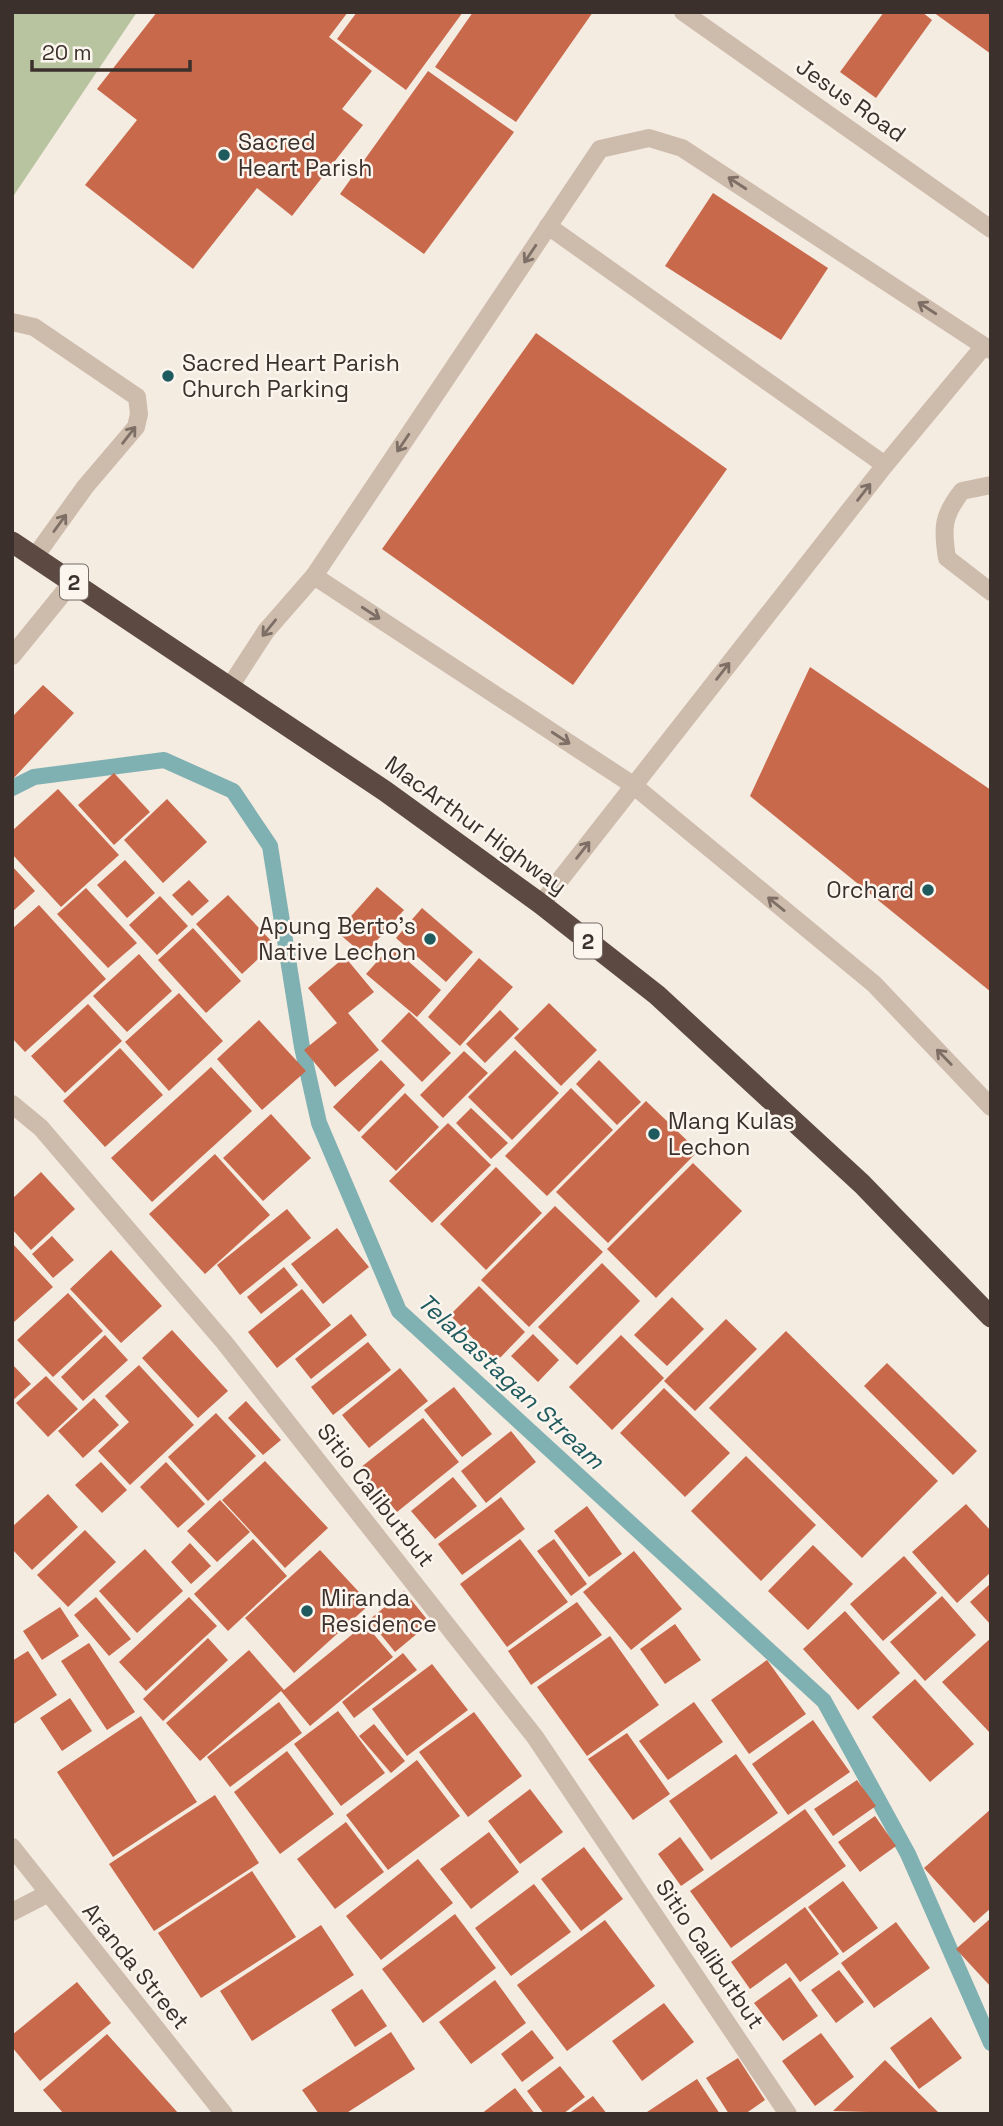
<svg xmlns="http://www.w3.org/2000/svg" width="1003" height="2126" viewBox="0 0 1003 2126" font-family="'Space Grotesk',sans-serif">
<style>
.green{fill:#b8c4a0}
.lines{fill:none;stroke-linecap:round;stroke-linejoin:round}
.stream{stroke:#7fb0b2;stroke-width:16}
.building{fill:#c8694b}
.minor{stroke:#cdbbac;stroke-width:18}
.highway{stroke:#5c4a42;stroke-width:21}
.oneway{stroke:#7d6f65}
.poi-dot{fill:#1f5a5e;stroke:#fbf5ee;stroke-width:2.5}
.labels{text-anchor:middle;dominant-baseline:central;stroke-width:5;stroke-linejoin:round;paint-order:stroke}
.shield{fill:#fbf5ee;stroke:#756b66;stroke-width:2}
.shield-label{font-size:21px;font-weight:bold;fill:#3b302b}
.street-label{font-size:23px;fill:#3b302b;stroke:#fbf5ee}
.poi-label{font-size:23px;fill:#3b302b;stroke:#fbf5ee;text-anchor:start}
.water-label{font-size:24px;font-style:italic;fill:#1f5a5e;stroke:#fbf5ee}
</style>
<rect width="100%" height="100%" fill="#f4ebe1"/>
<polygon class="green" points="12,12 137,12 12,198"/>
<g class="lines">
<polyline class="stream" points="12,788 34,777 164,760 233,791 270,846 302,1047 319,1123 399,1311 824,1701 908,1854 991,2043"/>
</g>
<g class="building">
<polygon points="157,12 348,12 329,37 372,71 342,109 363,125 292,216 257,188 193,269 85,185 137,120 97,89"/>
<polygon points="357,12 463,12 406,90 337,39"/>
<polygon points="473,12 593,12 516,122 435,67"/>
<polygon points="884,12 922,12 932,20 876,98 840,72"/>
<polygon points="933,12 991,12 991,54"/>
<polygon points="428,71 514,132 424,254 340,194"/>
<polygon points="713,193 828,268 781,340 665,266"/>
<polygon points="536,333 727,469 573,685 382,549"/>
<polygon points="810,667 991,790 991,992 750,796"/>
<polygon points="43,685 74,713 12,780 12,717"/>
<polygon points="114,773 150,812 114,845 78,805"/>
<polygon points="58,789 119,855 61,907 12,854 12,831"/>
<polygon points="167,799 207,842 163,883 124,840"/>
<polygon points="125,860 155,893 127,918 97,885"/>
<polygon points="12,866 35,891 12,912"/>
<polygon points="189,880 209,901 192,916 172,895"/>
<polygon points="377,887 404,910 364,955 337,932"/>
<polygon points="86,888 137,943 108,968 57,914"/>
<polygon points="228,895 274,944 242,974 196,924"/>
<polygon points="160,896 188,926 157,955 129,925"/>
<polygon points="39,905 106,979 25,1052 12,1038 12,929"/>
<polygon points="422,908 473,952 446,982 396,938"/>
<polygon points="193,928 241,981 206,1013 158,960"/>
<polygon points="391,946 441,990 417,1017 366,974"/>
<polygon points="139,954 172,991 127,1032 93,996"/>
<polygon points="345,957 374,992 348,1013 379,1050 335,1087 304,1050 337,1023 308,988"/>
<polygon points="479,958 513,987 460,1046 428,1017"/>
<polygon points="179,993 223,1041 169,1091 125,1042"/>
<polygon points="549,1003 597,1050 561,1086 514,1038"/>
<polygon points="88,1004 122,1041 65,1093 31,1056"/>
<polygon points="500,1010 519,1029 485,1063 466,1044"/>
<polygon points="409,1012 451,1053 422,1082 381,1041"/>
<polygon points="259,1020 306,1071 262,1110 217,1059"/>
<polygon points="120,1048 163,1095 105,1147 63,1101"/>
<polygon points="515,1050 559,1093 512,1140 468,1097"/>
<polygon points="464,1051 488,1073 443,1118 420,1095"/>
<polygon points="381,1060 405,1085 359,1132 333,1107"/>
<polygon points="599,1060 641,1102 617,1125 576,1084"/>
<polygon points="211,1067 252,1111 152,1202 111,1158"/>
<polygon points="571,1088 613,1130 547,1196 505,1156"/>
<polygon points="405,1093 439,1127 396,1171 361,1137"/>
<polygon points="646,1101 698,1151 608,1243 556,1192"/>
<polygon points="471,1108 508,1143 491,1159 456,1123"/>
<polygon points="271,1114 311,1158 263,1201 223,1158"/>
<polygon points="448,1123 491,1165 432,1223 389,1181"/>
<polygon points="215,1154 270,1215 205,1274 149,1214"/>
<polygon points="693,1163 742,1211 656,1298 607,1249"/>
<polygon points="496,1167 542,1213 486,1270 440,1224"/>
<polygon points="41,1172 75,1209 31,1250 12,1229 12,1199"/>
<polygon points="555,1206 603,1252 529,1327 481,1280"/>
<polygon points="287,1209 311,1238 240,1295 217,1265"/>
<polygon points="337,1228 369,1267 323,1304 291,1264"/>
<polygon points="52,1236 74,1260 53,1278 32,1254"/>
<polygon points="12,1243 53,1287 14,1322 12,1320"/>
<polygon points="111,1250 162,1306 121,1343 70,1289"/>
<polygon points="602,1263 640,1301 577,1365 538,1327"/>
<polygon points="284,1267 298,1285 261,1314 247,1297"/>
<polygon points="479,1286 525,1332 496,1362 450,1315"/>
<polygon points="302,1289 331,1325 277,1368 248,1332"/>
<polygon points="68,1293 103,1331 53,1377 17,1340"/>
<polygon points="672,1297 704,1329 667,1366 634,1335"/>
<polygon points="351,1314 367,1335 311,1379 295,1359"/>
<polygon points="726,1319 757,1349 695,1411 664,1381"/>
<polygon points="172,1330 228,1391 198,1418 142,1358"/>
<polygon points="786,1331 938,1481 862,1558 709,1408"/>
<polygon points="533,1334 559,1360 538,1382 511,1356"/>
<polygon points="105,1335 128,1360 83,1401 61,1377"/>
<polygon points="621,1335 664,1378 612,1430 569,1387"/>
<polygon points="368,1342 391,1370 333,1415 311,1387"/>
<polygon points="887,1363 977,1451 953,1475 864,1386"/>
<polygon points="12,1364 31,1384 12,1401"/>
<polygon points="139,1365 194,1425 130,1485 98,1451 129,1422 105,1396"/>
<polygon points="400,1368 428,1401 369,1448 342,1415"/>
<polygon points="46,1376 78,1409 48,1437 16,1403"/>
<polygon points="454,1387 492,1434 462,1457 424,1410"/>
<polygon points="664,1388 730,1453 685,1497 620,1433"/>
<polygon points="94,1398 119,1425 83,1458 58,1431"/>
<polygon points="246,1401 281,1440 263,1455 228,1418"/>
<polygon points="216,1413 256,1456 208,1501 168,1457"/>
<polygon points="423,1418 459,1462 397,1512 360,1468"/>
<polygon points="511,1431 536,1462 486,1503 461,1471"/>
<polygon points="746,1456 816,1525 761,1581 691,1511"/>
<polygon points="265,1461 328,1528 285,1568 222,1500"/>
<polygon points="101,1462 127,1490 102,1513 75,1485"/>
<polygon points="166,1462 205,1504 178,1528 140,1487"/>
<polygon points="453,1477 477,1506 435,1539 411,1511"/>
<polygon points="48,1494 78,1527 32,1570 12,1549 12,1527"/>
<polygon points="501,1497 525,1529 462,1575 438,1544"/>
<polygon points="220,1500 250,1532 217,1562 187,1531"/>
<polygon points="966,1504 991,1531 991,1572 957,1603 912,1552"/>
<polygon points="587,1506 622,1554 589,1577 554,1531"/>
<polygon points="85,1530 116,1562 68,1607 37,1575"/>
<polygon points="253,1539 287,1576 228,1631 194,1594"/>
<polygon points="520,1539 568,1602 507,1647 460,1584"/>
<polygon points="554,1539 587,1584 571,1596 537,1551"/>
<polygon points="190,1543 211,1566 191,1584 171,1562"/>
<polygon points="813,1545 853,1584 808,1630 768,1591"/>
<polygon points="145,1549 183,1591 137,1633 99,1591"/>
<polygon points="320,1550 370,1604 294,1673 245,1618"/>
<polygon points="634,1551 682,1609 631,1650 583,1592"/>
<polygon points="904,1556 937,1593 883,1641 850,1604"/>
<polygon points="991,1583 991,1625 970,1602"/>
<polygon points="404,1591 430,1623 395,1652 369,1620"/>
<polygon points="942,1596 976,1635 925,1681 890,1642"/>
<polygon points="96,1597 131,1639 109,1656 74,1615"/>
<polygon points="189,1597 217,1626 146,1691 119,1662"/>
<polygon points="577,1602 602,1635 531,1685 508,1651"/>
<polygon points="60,1607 79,1636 42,1660 23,1631"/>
<polygon points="845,1611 900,1673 858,1710 803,1649"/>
<polygon points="365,1624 393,1657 310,1726 281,1691 200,1761 166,1723 249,1650 284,1690"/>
<polygon points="675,1624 701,1660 665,1684 640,1649"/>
<polygon points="610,1636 659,1705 587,1756 537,1687"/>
<polygon points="208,1638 228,1660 163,1721 143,1699"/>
<polygon points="991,1638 991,1734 942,1682"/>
<polygon points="89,1643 135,1712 107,1730 61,1661"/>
<polygon points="28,1651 57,1695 12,1725 12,1661"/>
<polygon points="403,1653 417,1670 354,1718 342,1702"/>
<polygon points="767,1660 806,1714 749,1754 711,1700"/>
<polygon points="432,1664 468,1710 407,1756 372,1709"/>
<polygon points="915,1679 974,1744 930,1782 872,1717"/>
<polygon points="70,1698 92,1731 62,1751 40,1718"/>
<polygon points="279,1702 302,1733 230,1787 207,1757"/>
<polygon points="694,1702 723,1742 668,1780 639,1741"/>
<polygon points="338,1711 385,1773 341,1806 294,1744"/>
<polygon points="474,1712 522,1776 468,1817 419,1752"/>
<polygon points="141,1716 197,1802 113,1857 57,1772"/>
<polygon points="813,1720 850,1772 788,1815 752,1764"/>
<polygon points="374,1724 405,1761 391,1773 359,1736"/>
<polygon points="627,1733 670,1794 633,1820 588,1759"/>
<polygon points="287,1751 334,1814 280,1854 234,1792"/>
<polygon points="736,1754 778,1813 711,1860 669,1801"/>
<polygon points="417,1760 460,1816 388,1870 346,1815"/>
<polygon points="857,1780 876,1806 833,1836 814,1809"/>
<polygon points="530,1789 563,1832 520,1864 488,1821"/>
<polygon points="215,1795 259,1863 154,1931 109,1864"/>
<polygon points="805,1809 846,1866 731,1948 690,1891"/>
<polygon points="991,1809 991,1908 974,1923 924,1868"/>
<polygon points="875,1816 896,1846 860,1872 838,1842"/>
<polygon points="346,1822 384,1872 335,1909 297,1859"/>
<polygon points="489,1832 519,1872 471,1909 440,1869"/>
<polygon points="680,1837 704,1870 681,1886 658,1854"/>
<polygon points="584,1847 623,1899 581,1931 541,1879"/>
<polygon points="418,1859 453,1903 381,1960 346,1916"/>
<polygon points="252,1871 296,1937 201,1998 158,1933"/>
<polygon points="843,1881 878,1928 843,1953 808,1907"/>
<polygon points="534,1884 571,1932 511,1976 475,1928"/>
<polygon points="805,1907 839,1954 800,1982 786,1963 750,1989 731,1962"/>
<polygon points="455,1914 496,1968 423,2023 382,1969"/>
<polygon points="991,1918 991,1987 956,1949"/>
<polygon points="605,1920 655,1986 567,2051 517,1985"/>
<polygon points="896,1922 930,1968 874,2008 841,1963"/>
<polygon points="321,1925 354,1975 252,2041 220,1991"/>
<polygon points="839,1970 864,2002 836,2023 811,1990"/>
<polygon points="790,1977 818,2016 783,2041 754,2003"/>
<polygon points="495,1980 526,2023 471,2064 439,2022"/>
<polygon points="77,1982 111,2023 40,2081 12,2047 12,2035"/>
<polygon points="362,1989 387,2026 355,2047 331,2010"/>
<polygon points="664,2003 694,2042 642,2081 612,2041"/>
<polygon points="931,2017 962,2058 919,2089 890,2048"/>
<polygon points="532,2030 554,2058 522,2082 501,2054"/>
<polygon points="391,2032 415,2069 345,2114 319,2114 302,2090"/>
<polygon points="821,2033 854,2077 815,2106 782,2061"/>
<polygon points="107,2034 179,2114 64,2114 43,2090"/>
<polygon points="738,2058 765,2100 745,2114 729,2114 706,2078"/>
<polygon points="885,2060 938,2112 937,2114 833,2111"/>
<polygon points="560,2066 585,2097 563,2114 544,2114 527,2091"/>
<polygon points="697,2079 720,2114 644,2114"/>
<polygon points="515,2088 535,2114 481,2114"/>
<polygon points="593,2096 607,2114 568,2114"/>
</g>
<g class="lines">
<g class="minor">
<polyline points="683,12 991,229"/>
<polyline points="548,226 885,465"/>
<polyline points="12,322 34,327 137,397 139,414 136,427 85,487 34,558"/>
<path d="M991,485l-29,6c-19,24 -20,36 -15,67l44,34"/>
<polyline points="314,576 633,785 874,984 991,1107"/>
<polyline points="12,656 73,581"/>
<polyline points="231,685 266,631 314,576 600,149 649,138 682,148 984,346"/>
<polyline points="541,904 885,465 984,346 991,350"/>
<polyline points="12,1104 41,1128 224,1342 535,1737 788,2114"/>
<polyline points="12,1847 224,2114"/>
<polyline points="12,1912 47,1894"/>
</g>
<polyline class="highway" points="12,542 385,791 541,904 657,995 862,1184 991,1317"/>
</g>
<defs><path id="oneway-shaft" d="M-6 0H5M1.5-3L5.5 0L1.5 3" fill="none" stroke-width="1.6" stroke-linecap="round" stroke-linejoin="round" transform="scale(1.75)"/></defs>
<g class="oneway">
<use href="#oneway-shaft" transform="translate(737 183) rotate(-147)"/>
<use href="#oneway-shaft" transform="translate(530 254) rotate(124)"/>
<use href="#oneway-shaft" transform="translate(927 308) rotate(-147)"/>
<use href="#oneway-shaft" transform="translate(129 435) rotate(-52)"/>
<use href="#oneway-shaft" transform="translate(403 443) rotate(124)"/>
<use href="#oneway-shaft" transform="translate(864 492) rotate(-52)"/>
<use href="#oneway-shaft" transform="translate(60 523) rotate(-54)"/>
<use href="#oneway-shaft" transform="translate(371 613) rotate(33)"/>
<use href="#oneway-shaft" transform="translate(269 628) rotate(129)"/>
<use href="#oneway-shaft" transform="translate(723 671) rotate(-52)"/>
<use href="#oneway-shaft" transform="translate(561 738) rotate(33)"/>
<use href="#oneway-shaft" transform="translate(583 850) rotate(-52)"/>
<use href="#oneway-shaft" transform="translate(776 904) rotate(-141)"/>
<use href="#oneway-shaft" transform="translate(944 1057) rotate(-134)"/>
</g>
<g class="poi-dot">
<circle cx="224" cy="155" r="7"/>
<circle cx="168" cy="376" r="7"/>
<circle cx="928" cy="890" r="7"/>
<circle cx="430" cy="939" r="7"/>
<circle cx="654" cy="1134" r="7"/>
<circle cx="307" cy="1611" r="7"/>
</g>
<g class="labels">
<g class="shield">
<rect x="60" y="564.5" width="28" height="35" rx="5"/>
<rect x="574" y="923.5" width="28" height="35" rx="5"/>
</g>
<g class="shield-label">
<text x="74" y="582">2</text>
<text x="588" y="941">2</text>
</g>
<g class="street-label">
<text transform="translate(851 100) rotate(35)">Jesus Road</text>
<text transform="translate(476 825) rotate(36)">MacArthur Highway</text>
<text transform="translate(376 1495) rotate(52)">Sitio Calibutbut</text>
<text transform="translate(710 1954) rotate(56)">Sitio Calibutbut</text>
<text transform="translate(136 1966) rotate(51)">Aranda Street</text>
</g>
<g class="poi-label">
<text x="238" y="142">Sacred<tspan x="238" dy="26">Heart Parish</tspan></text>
<text x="182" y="363">Sacred Heart Parish<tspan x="182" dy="26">Church Parking</tspan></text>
<text x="914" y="890" text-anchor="end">Orchard</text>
<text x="416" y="926" text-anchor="end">Apung Berto's<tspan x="416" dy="26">Native Lechon</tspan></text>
<text x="668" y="1121">Mang Kulas<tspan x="668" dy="26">Lechon</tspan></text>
<text x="321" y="1598">Miranda<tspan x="321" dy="26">Residence</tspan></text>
</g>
<g class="water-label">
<text transform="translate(511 1381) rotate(43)">Telabastagan Stream</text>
</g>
</g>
<rect width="1003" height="2126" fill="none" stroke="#3b302b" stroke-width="28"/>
<path d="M32 60v10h158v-10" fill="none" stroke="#3b302b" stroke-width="3.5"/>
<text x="42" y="60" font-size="21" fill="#3b302b" stroke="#fbf5ee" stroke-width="5" paint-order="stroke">20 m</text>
</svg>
